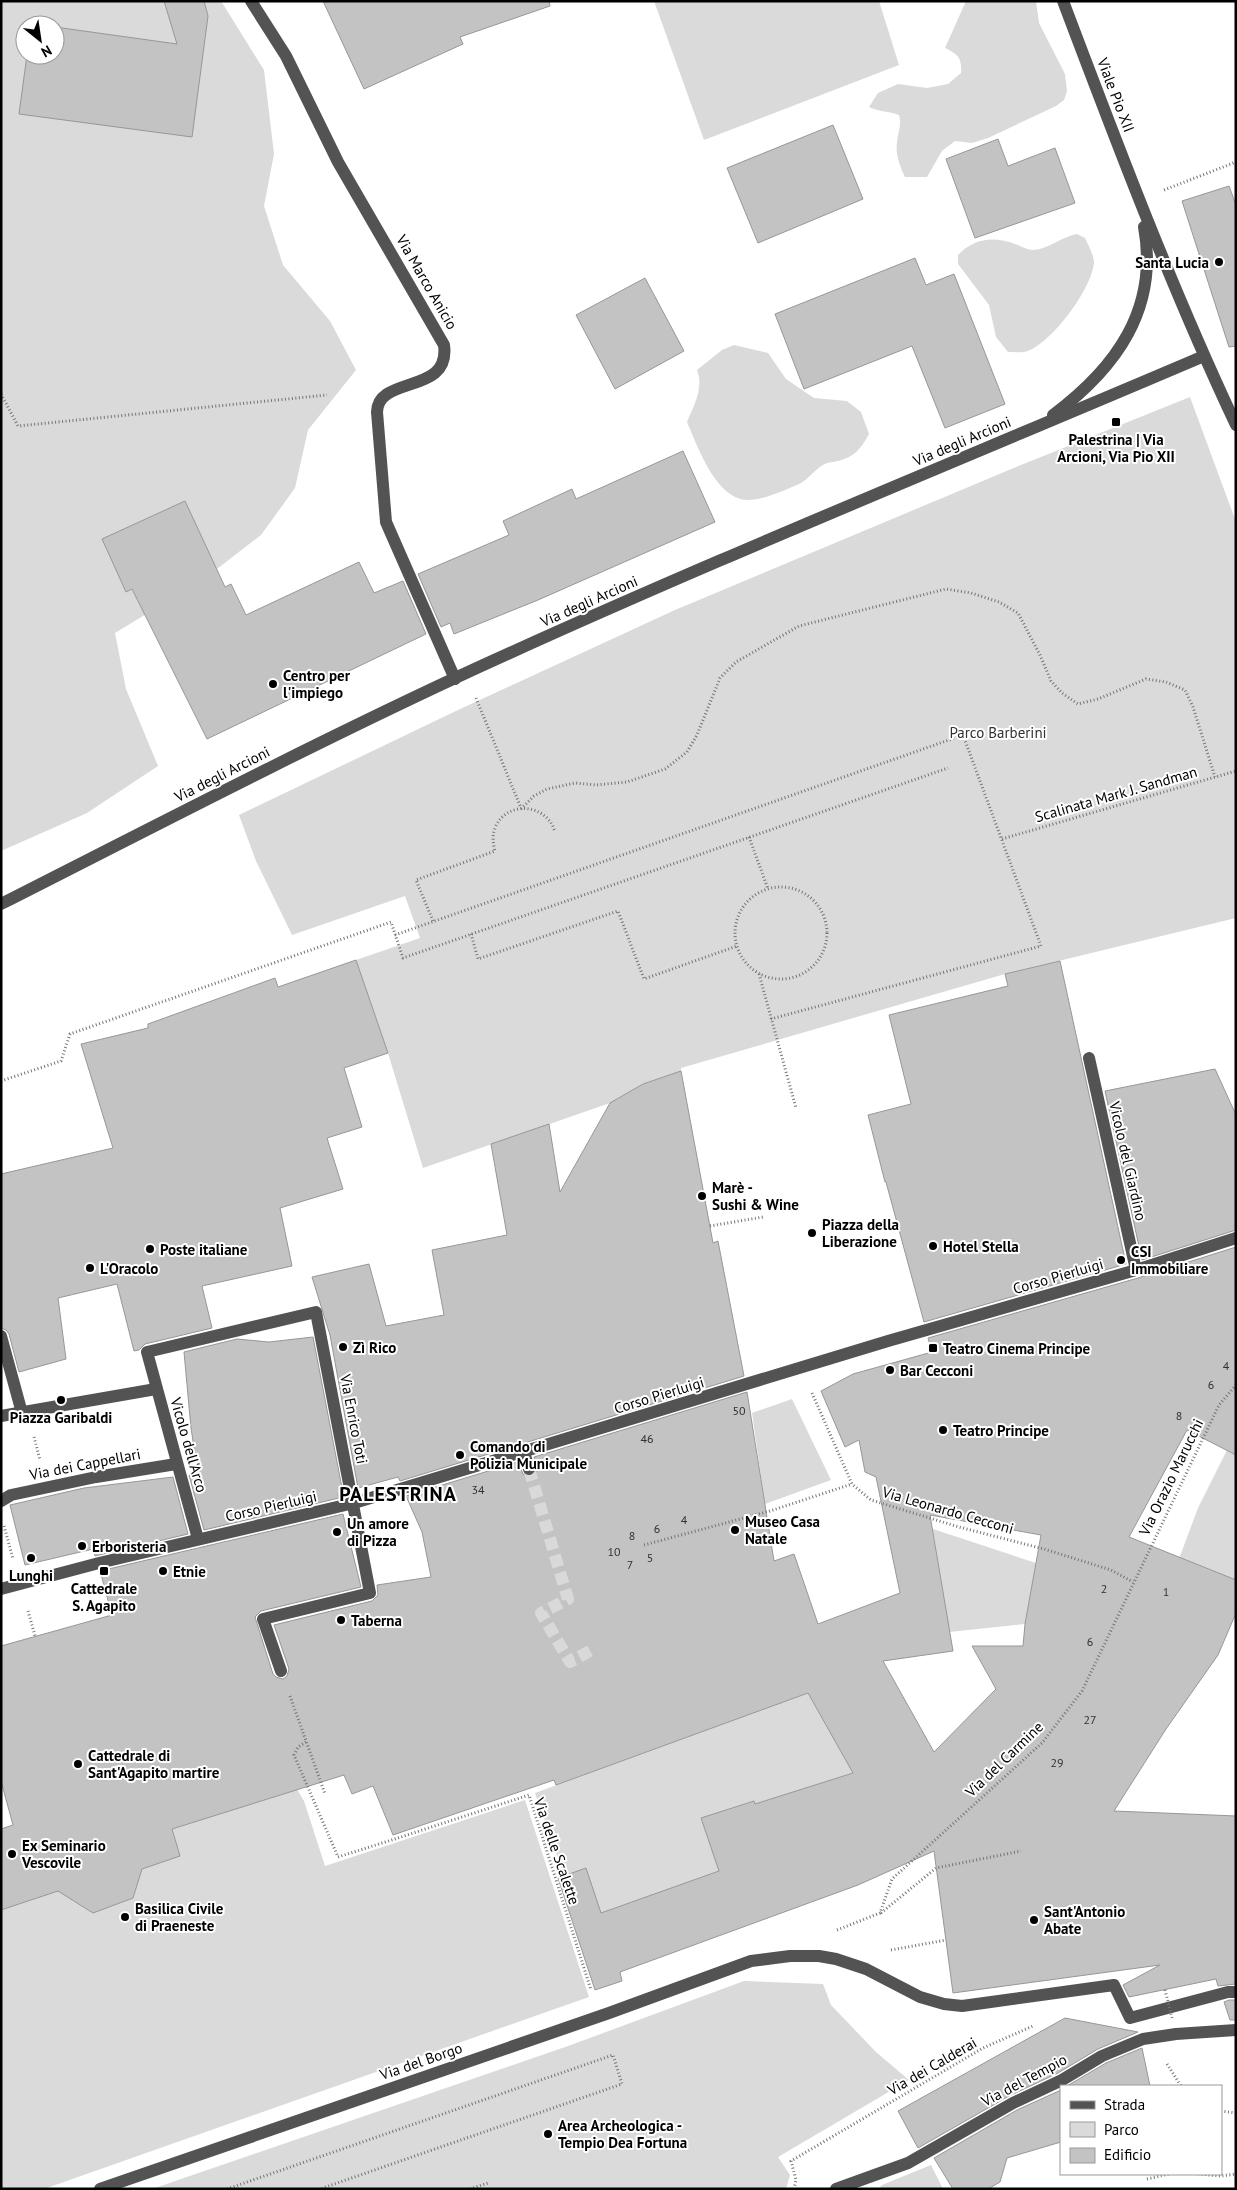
<svg xmlns="http://www.w3.org/2000/svg" width="1237" height="2190" viewBox="0 0 1237 2190" font-family="'PT Sans',sans-serif">
<style>
.green{fill:#dadada;fill-rule:evenodd}
.building{fill:#c3c3c3;stroke:#979797;fill-rule:evenodd}
.lines{fill:none;stroke-linecap:round;stroke-linejoin:round}
.minor-tunnel{stroke:#d9d9d9;stroke-width:12;stroke-dasharray:12 6;stroke-linecap:butt}
.path{stroke:#757575;stroke-width:3;stroke-dasharray:1 2.5;stroke-linecap:butt}
.minor{stroke:#535353;stroke-width:12}
.path-bridge{stroke:#757575;stroke-width:3;stroke-dasharray:1 2.5;stroke-linecap:butt}
.poi-dot{fill:#000;stroke:#fff;stroke-width:2}
.labels{text-anchor:middle;dominant-baseline:central;stroke-width:4;stroke-linejoin:round;paint-order:stroke}
.number-label{font-size:12px;fill:#313131}
.street-label{font-size:15px;fill:#000;stroke:#fff}
.poi-label{font-size:15px;font-weight:bold;fill:#000;stroke:#fff;text-anchor:start}
.park-label{font-size:15px;fill:#313131;stroke:#fff}
.district-label{font-size:20px;font-weight:bold;letter-spacing:1px;fill:#000;stroke:#fff}
</style>
<rect width="100%" height="100%" fill="#fff"/>
<g class="green">
<path d="M1,1h220l43,69 10,84 -10,52 19,59 47,56 26,49 -48,60 -13,58 -34,47 -57,44 -89,54 11,56 32,77 -71,47 -86,38zM25,25h30v30h-30z"/>
<polygon points="654,1 879,1 899,65 704,140"/>
<path d="M966,1h70l3,22 26,51 2,17 -3,9 -8,6 -68,32 -16,5 -17,-2 -13,10 -15,26h-22c-5,-10 -10,-24 -8,-35 1,-10 5,-17 2,-27 -10,-4 -20,-3 -30,-8l9,-14 20,-9 29,4 21,-4 13,-11c1,-15 -3,-19 -16,-25z"/>
<path d="M1077,234l8,4c3,7 9,17 9,25 -3,27 -41,78 -66,88 -5,2 -14,1 -20,1l-12,-15 -7,-32 -31,-41v-9c16,-17 36,-19 57,-11 6,2 11,6 18,6 16,-1 28,-13 44,-16z"/>
<path d="M734,345l34,8 18,26 28,19 33,3 14,11 8,22c-8,15 -15,23 -31,27 -4,1 -11,1 -15,4 -9,5 -14,14 -24,19 -14,6 -35,16 -51,16 -32,0 -51,-55 -61,-78 7,-17 17,-34 10,-52l25,-20z"/>
<polygon points="1190,397 1236,522 1236,918 1005,974 681,1068 681,1071 643,1084 610,1103 423,1168 388,1053 356,960 420,938 405,896 292,935 256,861 239,815 458,710 675,610 1021,465"/>
<polygon points="792,1399 831,1480 765,1504 752,1413"/>
<polygon points="1227,1450 1236,1455 1236,1580 1179,1559 1198,1508"/>
<polygon points="933,1529 1036,1563 1025,1624 949,1632"/>
<polygon points="808,1693 840,1749 875,1766 755,1804 753,1801 701,1818 719,1871 601,1913 586,1868 564,1876 535,1793"/>
<polygon points="297,1789 304,1801 325,1866 525,1800 589,1997 44,2189 1,2189 1,1910 38,1898 63,1871 72,1900 93,1913 133,1898 140,1875 138,1870 179,1856 172,1829"/>
<polygon points="744,1981 823,1984 831,2005 876,2052 909,2080 778,2157 790,2175 786,2189 152,2189 568,2046"/>
<polygon points="931,2165 943,2189 878,2189 882,2185"/>
</g>
<g class="building">
<polygon points="164,1 204,1 208,16 192,137 19,114 27,55 55,55 55,27 177,44"/>
<polygon points="323,1 549,1 550,6 460,37 463,44 364,89"/>
<polygon points="833,125 863,199 758,243 727,168"/>
<polygon points="998,139 1008,166 1055,148 1075,203 975,238 946,159"/>
<polygon points="1229,186 1236,205 1236,346 1229,347 1182,201"/>
<polygon points="915,258 926,285 954,274 1005,404 945,428 912,346 804,389 775,314"/>
<polygon points="645,278 684,351 615,389 576,315"/>
<polygon points="683,451 715,522 538,600 454,634 450,623 441,627 418,574 509,535 503,521 572,489 576,499"/>
<polygon points="185,501 225,587 231,584 246,615 359,562 374,593 403,581 426,634 207,739 132,589 126,592 102,539"/>
<polygon points="356,960 388,1053 344,1068 362,1127 327,1138 343,1189 280,1208 292,1266 202,1286 212,1328 145,1344 139,1350 134,1351 117,1284 58,1298 66,1359 19,1372 9,1334 6,1330 1,1328 1,1174 113,1148 81,1044 148,1028 148,1024 275,978 278,987"/>
<polygon points="1060,961 1126,1264 924,1322 886,1182 885,1182 868,1115 911,1104 889,1015 1008,986 1005,974"/>
<polygon points="1215,1069 1236,1115 1236,1230 1142,1260 1105,1091"/>
<polygon points="681,1071 713,1243 718,1241 744,1376 400,1481 398,1477 358,1488 330,1335 312,1277 369,1264 386,1326 444,1315 432,1250 507,1235 491,1144 549,1124 560,1192 610,1103 643,1084"/>
<path d="M1236,1247v208l-49,-25 -58,107 107,43v33l-18,42 -52,74 -52,82 122,5v168l-18,2 -2,-7 -87,18 -6,-12 37,-20 -207,28 -19,-142 -76,34 -238,87 2,9 -27,9 -37,-112 28,-10 15,45 118,-42 -18,-53 53,-17 1,3 98,-31 -45,-80 -252,92 -2,-5 -161,55 -20,-49 -21,8 -8,-19 -172,54 8,27 -38,13 -9,29 -40,15 -35,-22 -57,19v-81l12,-4 -12,-44v-135l111,-31 -12,-44 243,-57 18,73 -100,24 -6,6 18,57 3,3 7,2 4,-3 2,-7 -15,-44 98,-24 6,-6 -1,-10 54,-8 -9,-45 -16,-36 112,-34 5,12 9,3 5,-7 -3,-13 213,-65 27,169 20,-7 24,70 82,-31 -24,-116 -11,-5 -6,-32 -14,7 -24,-56 32,-17 79,-22 -4,-14 210,-60zM930,1515l111,20 -16,89 -2,22h-51l24,43 -62,63 -51,-91 70,-10z"/>
<polygon points="313,1337 343,1493 338,1494 339,1498 204,1530 189,1475 198,1474 191,1428 184,1352 237,1339 269,1342"/>
<polygon points="173,1477 188,1534 95,1556 93,1549 25,1565 10,1505 84,1488"/>
<polygon points="1229,2000 1236,2000 1236,2020 1230,2020 1224,2002"/>
<polygon points="1065,2018 1138,2032 1098,2049 1058,2073 1009,2096 918,2148 898,2111"/>
<polygon points="1142,2048 1150,2086 1067,2086 1106,2063"/>
<polygon points="1061,2090 1061,2142 1007,2158 1000,2182 988,2189 953,2189 934,2158 1017,2110"/>
</g>
<g class="lines">
<polyline class="minor-tunnel" points="529,1469 568,1599 541,1613 570,1662 595,1648"/>
<g class="path">
<polyline points="1164,190 1236,162"/>
<polyline points="1,394 18,426 327,395"/>
<polyline points="476,698 521,808"/>
<polyline points="521,809 534,796 547,789 575,783 596,785 627,782 665,769 687,752 697,735 720,678 736,662 799,626 946,589 971,593 999,602 1018,613 1040,655 1051,681 1062,693 1078,704 1098,699 1146,679 1166,682 1185,690 1193,707 1215,777"/>
<polyline points="749,837 768,889"/>
<polyline points="1002,839 1236,771"/>
<circle cx="781" cy="933" r="46"/>
<path d="M433,921l-17,-41 79,-29c-2,-8 -3,-15 0,-23 11,-28 52,-25 60,4"/>
<polyline points="471,934 478,959 618,911 644,979 737,946"/>
<polyline points="395,935 963,735 1041,946 771,1019"/>
<polyline points="759,974 796,1108"/>
<polyline points="1,1081 61,1061 70,1034 391,922 403,958 948,768"/>
<polyline points="710,1226 763,1217"/>
<polyline points="812,1393 852,1484 871,1500 959,1527 1044,1549 1111,1570 1133,1582"/>
<polyline points="34,1437 40,1460"/>
<polyline points="4,1526 13,1559"/>
<polyline points="644,1545 770,1511 852,1484"/>
<polyline points="28,1611 35,1636"/>
<polyline points="290,1696 325,1794"/>
<polyline points="398,1838 529,1795 591,1990"/>
<polyline points="881,1913 936,1868 1021,1851"/>
<polyline points="837,1930 880,1913 892,1879 1042,1743 1082,1691 1219,1405 1236,1385"/>
<polyline points="891,1950 946,1940"/>
<polyline points="1167,2064 1181,2086"/>
<polyline points="1221,2111 1236,2113"/>
<polyline points="1198,2174 1221,2176 1236,2174"/>
<polyline points="1147,2179 1169,2174"/>
<polyline points="227,2189 613,2055 622,2084 320,2189"/>
<polyline points="470,2189 488,2183"/>
<polyline points="794,2189 796,2180 791,2161 983,2048 1033,2026"/>
</g>
<g class="minor">
<path d="M251,1l35,55 52,106 106,183c7,50 -66,30 -67,67l9,110 69,157"/>
<path d="M1063,1c54,143 108,286 173,424"/>
<path d="M1053,415c63,-47 106,-106 91,-188"/>
<path d="M1,904c150,-76 300,-154 452,-225 247,-114 500,-216 751,-323"/>
<polyline points="1089,1058 1136,1270"/>
<polyline points="1,1336 22,1413"/>
<polyline points="1,1416 156,1389"/>
<polyline points="524,1452 529,1469"/>
<polyline points="1,1501 11,1495 96,1477 176,1464"/>
<polyline points="198,1539 147,1352 316,1312 370,1593 263,1619 281,1671"/>
<polyline points="1,1589 99,1563 354,1503 888,1341 1136,1270 1236,1238"/>
<polyline points="100,2189 609,2013 751,1961 790,1956 819,1956 836,1959 866,1969 920,1997 944,2004 962,2006 1114,1985 1130,2018 1228,1992 1236,1992"/>
<polyline points="836,2189 908,2163 1013,2103 1062,2080 1102,2056 1143,2039 1176,2034 1236,2030"/>
</g>
<g class="path-bridge">
<polyline points="306,1742 298,1747 294,1755 338,1857 398,1838"/>
<polyline points="1165,1990 1172,2018"/>
</g>
</g>
<g class="poi-dot">
<circle cx="1219" cy="262" r="5"/>
<rect x="1111" y="417" width="10" height="10" rx="2.5"/>
<circle cx="273" cy="684" r="5"/>
<circle cx="702" cy="1196" r="5"/>
<circle cx="812" cy="1233" r="5"/>
<circle cx="933" cy="1246" r="5"/>
<circle cx="150" cy="1249" r="5"/>
<circle cx="1121" cy="1260" r="5"/>
<circle cx="90" cy="1268" r="5"/>
<circle cx="343" cy="1347" r="5"/>
<rect x="928" y="1343" width="10" height="10" rx="2.5"/>
<circle cx="890" cy="1370" r="5"/>
<circle cx="61" cy="1400" r="5"/>
<circle cx="943" cy="1430" r="5"/>
<circle cx="460" cy="1455" r="5"/>
<circle cx="735" cy="1530" r="5"/>
<circle cx="337" cy="1532" r="5"/>
<circle cx="82" cy="1546" r="5"/>
<circle cx="31" cy="1558" r="5"/>
<rect x="99" y="1566" width="10" height="10" rx="2.5"/>
<circle cx="163" cy="1571" r="5"/>
<circle cx="341" cy="1620" r="5"/>
<circle cx="78" cy="1764" r="5"/>
<circle cx="12" cy="1854" r="5"/>
<circle cx="125" cy="1917" r="5"/>
<circle cx="1034" cy="1920" r="5"/>
<circle cx="548" cy="2134" r="5"/>
</g>
<g class="labels">
<g class="number-label">
<text x="1226" y="1365">4</text>
<text x="1211" y="1384">6</text>
<text x="739" y="1410">50</text>
<text x="1179" y="1415">8</text>
<text x="647" y="1438">46</text>
<text x="478" y="1489">34</text>
<text x="684" y="1519">4</text>
<text x="657" y="1528">6</text>
<text x="632" y="1535">8</text>
<text x="614" y="1551">10</text>
<text x="650" y="1557">5</text>
<text x="630" y="1564">7</text>
<text x="1104" y="1588">2</text>
<text x="1166" y="1591">1</text>
<text x="1090" y="1641">6</text>
<text x="1090" y="1719">27</text>
<text x="1057" y="1762">29</text>
</g>
<g class="street-label">
<text transform="translate(1116 95) rotate(69)">Viale Pio XII</text>
<text transform="translate(427 282) rotate(60)">Via Marco Anicio</text>
<text transform="translate(962 441) rotate(-23)">Via degli Arcioni</text>
<text transform="translate(589 601) rotate(-24)">Via degli Arcioni</text>
<text transform="translate(222 774) rotate(-27)">Via degli Arcioni</text>
<text transform="translate(1116 794) rotate(-16)">Scalinata Mark J. Sandman</text>
<text transform="translate(1128 1161) rotate(77)">Vicolo del Giardino</text>
<text transform="translate(1058 1276) rotate(-16)">Corso Pierluigi</text>
<text transform="translate(659 1395) rotate(-17)">Corso Pierluigi</text>
<text transform="translate(354 1419) rotate(79)">Via Enrico Toti</text>
<text transform="translate(189 1445) rotate(74)">Vicolo dell'Arco</text>
<text transform="translate(85 1464) rotate(-11)">Via dei Cappellari</text>
<text transform="translate(1171 1477) rotate(-64)">Via Orazio Marucchi</text>
<text transform="translate(271 1506) rotate(-13)">Corso Pierluigi</text>
<text transform="translate(948 1510) rotate(16)">Via Leonardo Cecconi</text>
<text transform="translate(1004 1759) rotate(-44)">Via del Carmine</text>
<text transform="translate(557 1851) rotate(71)">Via delle Scalette</text>
<text transform="translate(421 2061) rotate(-19)">Via del Borgo</text>
<text transform="translate(932 2066) rotate(-30)">Via dei Calderai</text>
<text transform="translate(1024 2080) rotate(-28)">Via del Tempio</text>
</g>
<g class="poi-label">
<text x="1209" y="262" text-anchor="end">Santa Lucia</text>
<text x="1116" y="439" text-anchor="middle">Palestrina | Via<tspan x="1116" dy="17">Arcioni, Via Pio XII</tspan></text>
<text x="283" y="675">Centro per<tspan x="283" dy="17">l'impiego</tspan></text>
<text x="712" y="1187">Marè -<tspan x="712" dy="17">Sushi &amp; Wine</tspan></text>
<text x="822" y="1224">Piazza della<tspan x="822" dy="17">Liberazione</tspan></text>
<text x="943" y="1246">Hotel Stella</text>
<text x="160" y="1249">Poste italiane</text>
<text x="1131" y="1251">CSI<tspan x="1131" dy="17">Immobiliare</tspan></text>
<text x="100" y="1268">L'Oracolo</text>
<text x="353" y="1347">Zì Rico</text>
<text x="943" y="1348">Teatro Cinema Principe</text>
<text x="900" y="1370">Bar Cecconi</text>
<text x="61" y="1417" text-anchor="middle">Piazza Garibaldi</text>
<text x="953" y="1430">Teatro Principe</text>
<text x="470" y="1446">Comando di<tspan x="470" dy="17">Polizia Municipale</tspan></text>
<text x="745" y="1521">Museo Casa<tspan x="745" dy="17">Natale</tspan></text>
<text x="347" y="1523">Un amore<tspan x="347" dy="17">di Pizza</tspan></text>
<text x="92" y="1546">Erboristeria</text>
<text x="173" y="1571">Etnie</text>
<text x="31" y="1575" text-anchor="middle">Lunghi</text>
<text x="104" y="1588" text-anchor="middle">Cattedrale<tspan x="104" dy="17">S. Agapito</tspan></text>
<text x="351" y="1620">Taberna</text>
<text x="88" y="1755">Cattedrale di<tspan x="88" dy="17">Sant'Agapito martire</tspan></text>
<text x="22" y="1845">Ex Seminario<tspan x="22" dy="17">Vescovile</tspan></text>
<text x="135" y="1908">Basilica Civile<tspan x="135" dy="17">di Praeneste</tspan></text>
<text x="1044" y="1911">Sant'Antonio<tspan x="1044" dy="17">Abate</tspan></text>
<text x="558" y="2125">Area Archeologica -<tspan x="558" dy="17">Tempio Dea Fortuna</tspan></text>
</g>
<g class="park-label">
<text x="998" y="732">Parco Barberini</text>
</g>
<g class="district-label">
<text x="398" y="1494">PALESTRINA</text>
</g>
</g>
<rect width="1237" height="2190" fill="none" stroke="#000000" stroke-width="5"/>
<rect x="1060" y="2085" width="162" height="90" fill="#ffffff" stroke="#999999"/>
<rect x="1070" y="2101" width="25" height="8" fill="#535353" stroke="#999999"/>
<text x="1104" y="2110" font-size="15" fill="#000000">Strada</text>
<rect x="1070" y="2122" width="25" height="15" fill="#dadada" stroke="#999999"/>
<text x="1104" y="2135" font-size="15" fill="#000000">Parco</text>
<rect x="1070" y="2148" width="25" height="15" fill="#c3c3c3" stroke="#999999"/>
<text x="1104" y="2160" font-size="15" fill="#000000">Edificio</text>
<g transform="translate(40 40) rotate(150)"><circle r="24" fill="#ffffff" stroke="#999999"/>
<path d="M0-4L9 19L0 12L-9 19Z" fill="#000000"/>
<text y="-8" font-size="14" font-weight="bold" text-anchor="middle" fill="#000000">N</text>
</g>
</svg>
